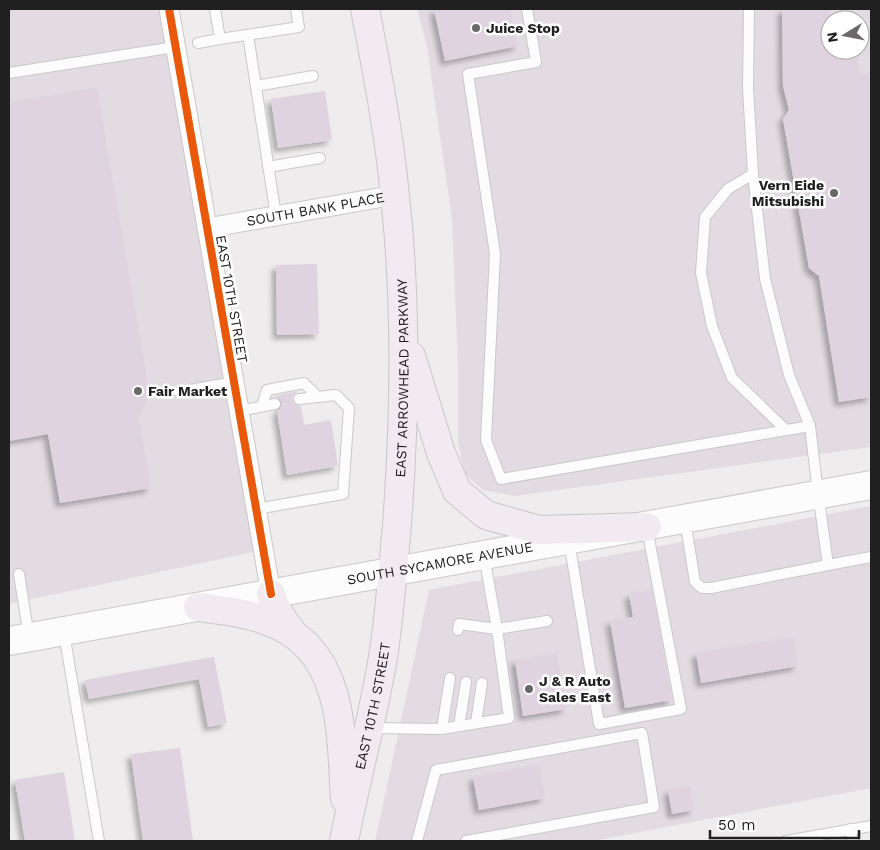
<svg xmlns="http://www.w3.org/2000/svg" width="880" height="850" viewBox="0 0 880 850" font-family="'Work Sans',sans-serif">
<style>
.built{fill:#e2dce2;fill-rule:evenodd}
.building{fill:#dfd3df;filter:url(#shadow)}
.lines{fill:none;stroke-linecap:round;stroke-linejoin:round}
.service-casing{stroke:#cac8ca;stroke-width:12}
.minor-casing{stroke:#cac8ca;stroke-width:21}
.secondary-casing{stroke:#cac8ca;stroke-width:30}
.primary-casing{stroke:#c8c7c8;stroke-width:30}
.service{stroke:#fcfcfc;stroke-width:10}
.minor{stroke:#fcfcfc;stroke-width:19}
.secondary{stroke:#fcfcfc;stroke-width:28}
.primary{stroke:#f1eaf0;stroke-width:28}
.cycleway-casing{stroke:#fff;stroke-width:11}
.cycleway{stroke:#e8590c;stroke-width:8}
.poi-dot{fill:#696768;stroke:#fff;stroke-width:2}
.labels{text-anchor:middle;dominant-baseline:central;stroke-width:5;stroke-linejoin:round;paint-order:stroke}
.poi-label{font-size:14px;font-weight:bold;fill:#212021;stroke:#fff;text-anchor:start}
.street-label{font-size:14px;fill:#212021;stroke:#fff}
</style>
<defs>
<filter id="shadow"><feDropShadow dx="-4.5" dy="4.5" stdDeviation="2.5" flood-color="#0004"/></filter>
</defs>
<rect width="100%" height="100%" fill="#eeeced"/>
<g class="built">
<polygon points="9,9 169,9 263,550 9,604"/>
<path d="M417,9h454v438l-356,49 -32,-6 -18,-16 -7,-31v-76l-6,-148 -25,-172zM830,20h30v30h-30z"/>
<polygon points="871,506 871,788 593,841 375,841 429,590"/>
</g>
<g class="building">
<polygon points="434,9 510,9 518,46 445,61"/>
<polygon points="782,9 830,9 830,50 858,50 859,74 871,72 871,397 839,402 819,276 809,268 783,119 789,110 783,86"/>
<polygon points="97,88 149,390 138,413 151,488 60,503 48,434 9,441 9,103"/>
<polygon points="325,91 332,140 278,148 271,99"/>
<polygon points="317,264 319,334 277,335 276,265"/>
<polygon points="298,391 293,396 292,400 296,405 301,406 304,425 331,420 338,466 287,475 277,411 280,409 282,403 280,399 274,396"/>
<polygon points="652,590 672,700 625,708 610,621 633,617 629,594"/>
<polygon points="794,637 798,666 701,683 696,653"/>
<polygon points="557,654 566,709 523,716 515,660"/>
<polygon points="214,657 227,723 208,727 199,679 89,699 85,680"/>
<polygon points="180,748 193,841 143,841 131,754"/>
<polygon points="539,765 545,798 479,810 473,777"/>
<polygon points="64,772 75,841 25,841 15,780"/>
<polygon points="690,786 694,810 672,814 668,790"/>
</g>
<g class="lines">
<g class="service-casing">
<g id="service">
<polyline points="215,9 220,39 299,27 296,9"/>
<polyline points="527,9 536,62 468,74 495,254 486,440 501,479 810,426"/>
<polyline points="749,9 748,88 753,174 765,279 789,375 810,426 818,493 828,565 871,557"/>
<polyline points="248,35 276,216"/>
<polyline points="198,43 220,39"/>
<polyline points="9,73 175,47"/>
<polyline points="256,86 313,76"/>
<polyline points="268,167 320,158"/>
<polyline points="753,174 728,189 705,217 701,273 712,326 732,378 786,430"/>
<polyline points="179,392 234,382"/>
<polyline points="262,406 267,390 304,383 318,397"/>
<polyline points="239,411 275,404"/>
<polyline points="256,509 343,494 349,408 336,395 299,399"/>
<polyline points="685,520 695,582 702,588 711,588 828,565"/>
<polyline points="569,541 599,724 681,709 647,528"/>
<polyline points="19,574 29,637"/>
<polyline points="458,630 459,624 497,629 547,621"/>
<polyline points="64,633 99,841"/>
<polyline points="476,723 482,683"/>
<polyline points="459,726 466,682"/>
<polyline points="371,728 442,729 509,718 497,629 484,556"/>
<polyline points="442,729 450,678"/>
<polyline points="850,829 853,841"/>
<polyline points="417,841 436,770 642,733 654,807 466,841"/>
<polyline points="786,841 871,826"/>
</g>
</g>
<g class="minor-casing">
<g id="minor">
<polyline points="169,9 271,594"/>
<path id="s1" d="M207,228l188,-33"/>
</g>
</g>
<g class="secondary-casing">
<g id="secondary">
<path id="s2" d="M9,641l862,-156"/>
</g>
</g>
<g class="primary-casing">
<g id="primary">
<polyline points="411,356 441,453 457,491 486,515 539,530 647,527"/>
<path d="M271,594c4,15 12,27 22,39"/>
<path d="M198,607c32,4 68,8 95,27 52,36 48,109 52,165"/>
<path id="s3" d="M344,841c12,-63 30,-126 40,-190 6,-41 9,-84 13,-126 8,-109 10,-220 -2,-329 -6,-63 -18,-125 -30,-187"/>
</g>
</g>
<use href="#service" class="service"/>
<use href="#minor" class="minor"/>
<use href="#secondary" class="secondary"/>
<use href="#primary" class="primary"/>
<g class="cycleway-casing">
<polyline id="cycleway" points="169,9 271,594"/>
</g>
<use href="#cycleway" class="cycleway"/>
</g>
<g class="poi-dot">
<circle cx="476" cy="28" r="5"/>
<circle cx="834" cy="193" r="5"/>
<circle cx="138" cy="391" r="5"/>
<circle cx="529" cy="689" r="5"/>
</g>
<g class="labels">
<g class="poi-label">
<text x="486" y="28">Juice Stop</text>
<text x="824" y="185" text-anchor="end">Vern Eide<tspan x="824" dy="16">Mitsubishi</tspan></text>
<text x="148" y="391">Fair Market</text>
<text x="539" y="681">J &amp; R Auto<tspan x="539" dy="16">Sales East</tspan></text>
</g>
<g class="street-label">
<text stroke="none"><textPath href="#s1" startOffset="110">SOUTH BANK PLACE</textPath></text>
<text transform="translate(232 299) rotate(80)">EAST 10TH STREET</text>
<text stroke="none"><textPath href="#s3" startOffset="468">EAST ARROWHEAD PARKWAY</textPath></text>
<text stroke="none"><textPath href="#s2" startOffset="438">SOUTH SYCAMORE AVENUE</textPath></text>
<text stroke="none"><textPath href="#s3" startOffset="138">EAST 10TH STREET</textPath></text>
</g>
</g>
<rect width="880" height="850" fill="none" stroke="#212021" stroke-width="20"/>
<g transform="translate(845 35) rotate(260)"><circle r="24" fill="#ffffff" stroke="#a6a6a6"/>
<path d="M0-4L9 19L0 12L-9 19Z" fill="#696768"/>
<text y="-8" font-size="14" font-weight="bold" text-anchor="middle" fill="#212021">N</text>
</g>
<path d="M710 830v8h149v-8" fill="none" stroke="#212021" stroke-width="2.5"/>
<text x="718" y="830" font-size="15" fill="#212021" stroke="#ffffff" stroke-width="4" paint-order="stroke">50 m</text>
</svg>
